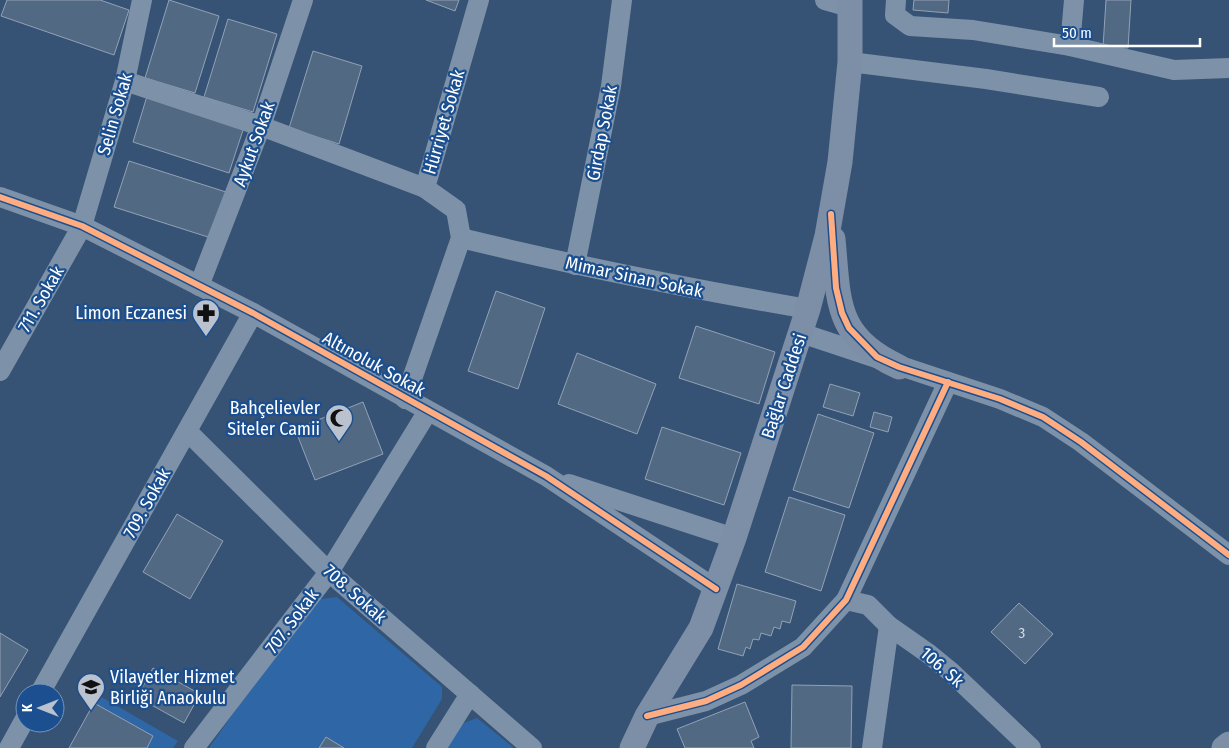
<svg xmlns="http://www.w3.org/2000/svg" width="1229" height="748" viewBox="0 0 1229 748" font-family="'Fira Sans Condensed',sans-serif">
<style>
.green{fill:#2f66a5}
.building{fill:#526984;stroke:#92a2b6}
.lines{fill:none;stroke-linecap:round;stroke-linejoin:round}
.minor{stroke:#7d92a8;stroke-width:20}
.major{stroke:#7d8ea7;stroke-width:25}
.cycleway-casing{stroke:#1b4f8f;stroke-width:9}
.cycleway{stroke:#ffac80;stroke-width:6}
.labels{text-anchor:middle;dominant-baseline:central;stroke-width:4.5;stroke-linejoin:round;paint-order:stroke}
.number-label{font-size:15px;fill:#d4dae0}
.street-label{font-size:18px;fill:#fff;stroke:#1b4f8f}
.poi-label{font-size:18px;fill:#fff;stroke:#1b4f8f;text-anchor:end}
</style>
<rect width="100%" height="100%" fill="#365274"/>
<g class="green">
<polygon points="337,597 442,687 442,699 412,748 209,748 312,600"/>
<polygon points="98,695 178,741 173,748 147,748 153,736 94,703"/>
<polygon points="477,718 514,748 444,748 458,725"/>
</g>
<g class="building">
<polygon points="7,0 100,0 129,10 114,55 1,16"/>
<polygon points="169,0 219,16 195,93 145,78"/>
<polygon points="426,0 459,0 455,11"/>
<polygon points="914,0 949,0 948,13 913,10"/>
<polygon points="1106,0 1131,0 1128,48 1103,47"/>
<polygon points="228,19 277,34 253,112 204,97"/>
<polygon points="313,51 362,66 339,144 289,128"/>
<polygon points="147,96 244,127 229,173 133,142"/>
<polygon points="129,161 226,192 211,238 114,207"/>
<polygon points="496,291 545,308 518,389 468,371"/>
<polygon points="696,326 775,352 759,404 679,378"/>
<polygon points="577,353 656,384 637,434 558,404"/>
<polygon points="830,384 860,393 853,416 823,407"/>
<polygon points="363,402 383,454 315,480 295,429"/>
<polygon points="874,412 892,417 888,432 870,427"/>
<polygon points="818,414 874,433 849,508 793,490"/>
<polygon points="662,427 741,453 724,505 645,479"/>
<polygon points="789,497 845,515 821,591 765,572"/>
<polygon points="177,514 223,541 190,599 143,572"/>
<polygon points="737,584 796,601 790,623 782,621 780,629 774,627 771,636 761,633 759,640 753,639 750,649 746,647 743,656 718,649"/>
<polygon points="1019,603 1053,634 1025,664 991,632"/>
<polygon points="0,633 28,650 0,697"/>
<polygon points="153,668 200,694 184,723 137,697"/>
<polygon points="792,685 852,686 851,748 791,748"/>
<polygon points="745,702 759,737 751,741 754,748 685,748 677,729"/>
<polygon points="94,703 153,736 147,748 69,748"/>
<polygon points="326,737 344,748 319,748"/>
</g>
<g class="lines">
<g class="minor">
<polyline points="825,0 850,7"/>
<polyline points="896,0 895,15 910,26 973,30 1070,46 1174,70 1229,68"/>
<polyline points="1070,46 1074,0"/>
<polyline points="850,62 986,79 1099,97"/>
<polyline points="125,81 261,126 425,188"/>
<polyline points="0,197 82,226 253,313 546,476 716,589"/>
<path d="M461,238c115,28 231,51 347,71"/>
<polyline points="575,265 611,86 622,0"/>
<polyline points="199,286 261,126 303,0"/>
<polyline points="801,333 1000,399 1043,417 1081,442 1229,555"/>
<polyline points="0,371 82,226 125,81 142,0"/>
<polyline points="405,399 461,238 456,210 425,188 479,0"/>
<polyline points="187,431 329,572 532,748"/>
<polyline points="569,484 734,538"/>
<polyline points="846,600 868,605 889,626 929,654 951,672 1031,748"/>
<polyline points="40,693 253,313"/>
<polyline points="647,716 706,701 741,685 803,647 846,600 948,382"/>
<polyline points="9,748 25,719"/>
<polyline points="194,748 329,572 428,411"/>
<polyline points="436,748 470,694"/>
<polyline points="872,748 889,626"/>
</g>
<g class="major">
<path d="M833,239c6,62 1,98 66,128"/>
<polyline points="632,748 647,716 701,628 734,538 808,309 827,236 840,162 850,62 850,0"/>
<polyline points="1224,748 1229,744"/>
</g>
<g class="cycleway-casing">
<g id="cycleway">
<polyline points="0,197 82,226 253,313 546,476 716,589"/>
<polyline points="831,214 836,288 842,313 849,328 877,357 899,367 1000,399 1043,417 1081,442 1229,555"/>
<polyline points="647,716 706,701 741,685 803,647 846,600 948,382"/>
</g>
</g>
<use href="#cycleway" class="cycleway"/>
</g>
<defs>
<g id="pharmacy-pin" transform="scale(1.4375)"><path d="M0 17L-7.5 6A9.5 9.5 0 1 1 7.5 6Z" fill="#b9c2ce" stroke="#1b4f8f"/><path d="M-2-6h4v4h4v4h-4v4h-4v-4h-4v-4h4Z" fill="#111"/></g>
<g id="mosque-pin" transform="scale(1.4375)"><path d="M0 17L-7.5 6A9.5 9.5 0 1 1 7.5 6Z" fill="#b9c2ce" stroke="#1b4f8f"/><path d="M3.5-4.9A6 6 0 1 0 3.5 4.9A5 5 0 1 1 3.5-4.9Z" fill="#111"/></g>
<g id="school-pin" transform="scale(1.4375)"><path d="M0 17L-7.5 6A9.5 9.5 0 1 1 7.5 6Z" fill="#b9c2ce" stroke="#1b4f8f"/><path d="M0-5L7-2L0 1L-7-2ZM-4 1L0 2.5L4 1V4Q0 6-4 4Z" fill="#111"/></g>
</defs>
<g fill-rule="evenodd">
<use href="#pharmacy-pin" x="206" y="313"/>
<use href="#mosque-pin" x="339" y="418"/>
<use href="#school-pin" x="91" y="687"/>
</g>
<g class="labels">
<g class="number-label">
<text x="1022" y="633">3</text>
</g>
<g class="street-label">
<text transform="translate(115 114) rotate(-74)">Selin Sokak</text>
<text transform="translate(444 122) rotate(-74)">Hürriyet Sokak</text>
<text transform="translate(602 133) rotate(-79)">Girdap Sokak</text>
<text transform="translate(254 144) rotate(-70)">Aykut Sokak</text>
<text transform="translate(634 277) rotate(12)">Mimar Sinan Sokak</text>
<text transform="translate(41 299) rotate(-60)">711. Sokak</text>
<text transform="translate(374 364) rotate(29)">Altınoluk Sokak</text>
<text transform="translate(784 386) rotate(-72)">Bağlar Caddesi</text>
<text transform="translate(147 503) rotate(-61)">709. Sokak</text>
<text transform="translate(355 594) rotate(42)">708. Sokak</text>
<text transform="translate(292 621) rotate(-53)">707. Sokak</text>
<text transform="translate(942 667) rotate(41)">106. Sk</text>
</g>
<g class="poi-label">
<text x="187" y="313">Limon Eczanesi</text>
<text x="320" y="408">Bahçelievler<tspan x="320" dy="21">Siteler Camii</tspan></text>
<text x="110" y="677" text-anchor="start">Vilayetler Hizmet<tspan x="110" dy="21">Birliği Anaokulu</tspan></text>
</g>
</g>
<g transform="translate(40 708) rotate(270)"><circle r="24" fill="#1b4f8f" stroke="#7695bc"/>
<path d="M0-4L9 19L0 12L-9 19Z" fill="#b9c2ce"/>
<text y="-8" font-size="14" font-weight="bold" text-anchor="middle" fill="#ffffff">K</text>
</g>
<path d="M1054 38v8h146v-8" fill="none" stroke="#ffffff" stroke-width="2.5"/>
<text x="1062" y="38" font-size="15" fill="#ffffff" stroke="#1b4f8f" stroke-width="4" paint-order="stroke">50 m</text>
</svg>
